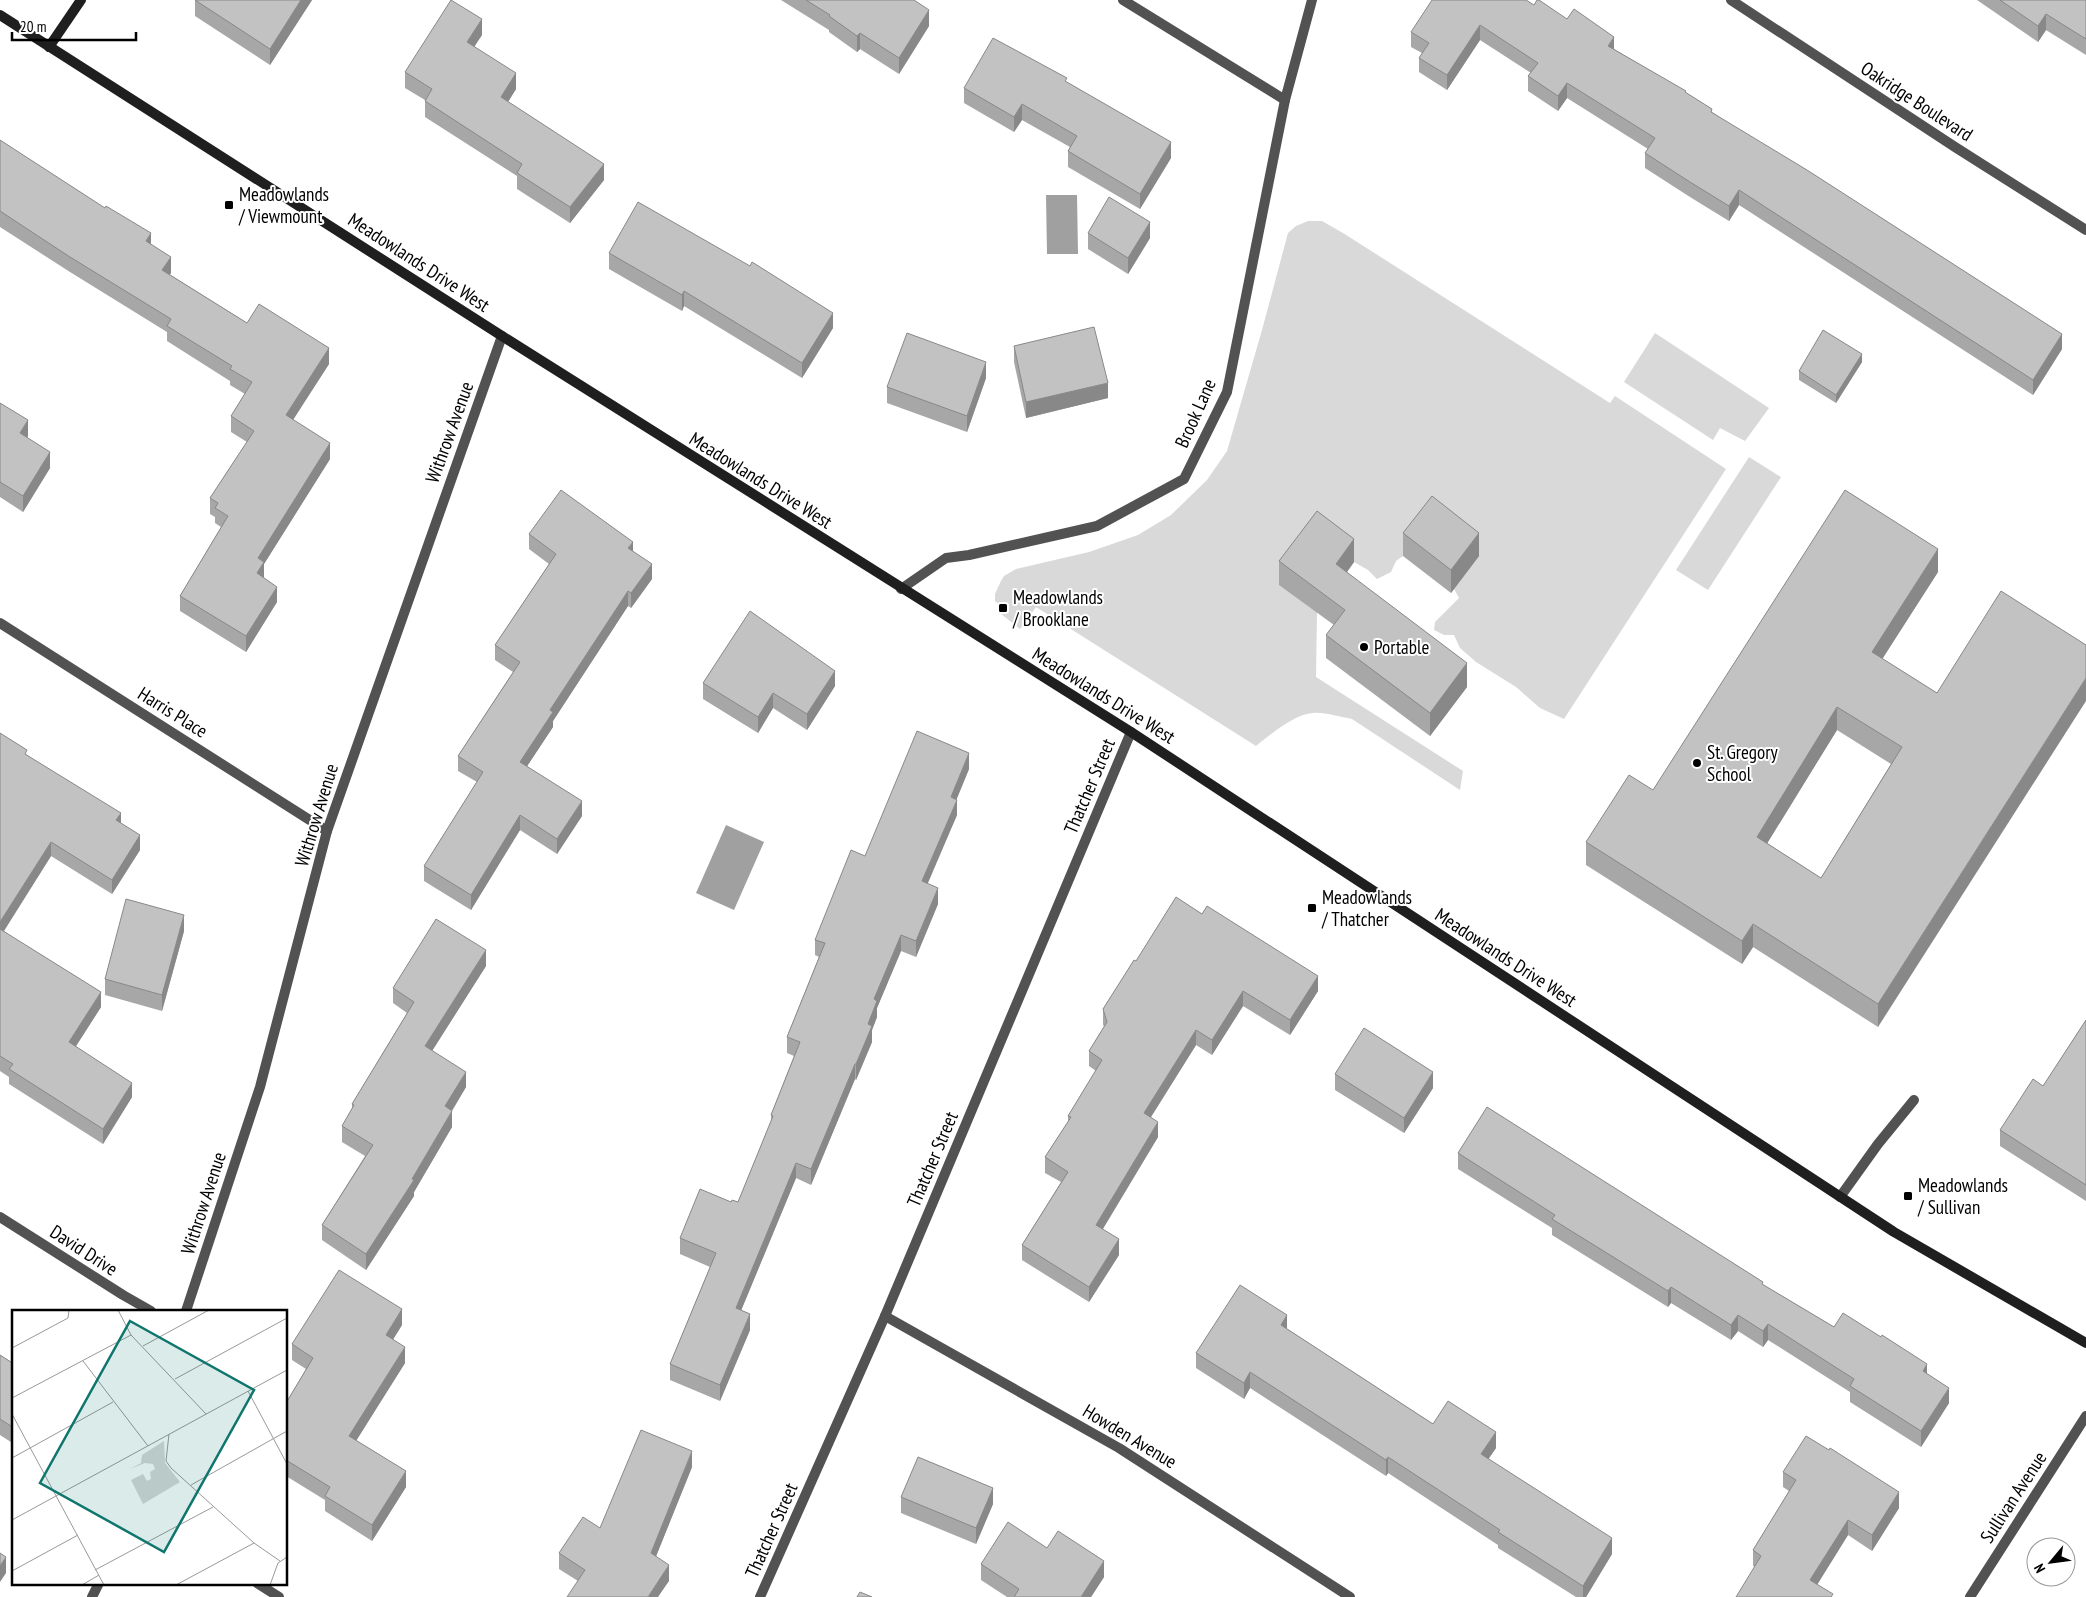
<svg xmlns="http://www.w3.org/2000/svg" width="2086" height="1597" viewBox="0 0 2086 1597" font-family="'PT Sans Narrow',sans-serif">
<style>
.green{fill:#d9d9d9}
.water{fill:#a0a0a0}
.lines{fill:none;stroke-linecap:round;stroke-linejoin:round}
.lane{stroke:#525252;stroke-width:10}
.street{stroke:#525252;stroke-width:10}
.secondary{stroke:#1f1f1f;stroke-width:10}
.wall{fill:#a7a7a7;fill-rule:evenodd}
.shaded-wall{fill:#888}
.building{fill:#c2c2c2;stroke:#888;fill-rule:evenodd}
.poi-dot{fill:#000;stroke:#fff;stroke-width:2}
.labels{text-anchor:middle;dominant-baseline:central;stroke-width:4;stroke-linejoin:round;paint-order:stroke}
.street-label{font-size:19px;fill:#000;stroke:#fff}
.poi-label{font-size:19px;fill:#000;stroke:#fff;text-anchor:start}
.inset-road{fill:none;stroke:#999;stroke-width:1}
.view{fill:#0f766e;fill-opacity:0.15;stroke:#0f766e;stroke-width:2.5}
.inset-edge{fill:none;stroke:#000;stroke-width:2.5}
</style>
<rect width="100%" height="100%" fill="#fff"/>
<g class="green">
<path d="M1308,221h14l21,12 267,170 5,-7 111,73 -162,250 -24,-11 -24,-21 -40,-25 -16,-14 -6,-13h-10l-10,-5 1,-8 24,-24 -5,-9 -23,-69 -28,36 -7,5 -5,11 -14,7 -9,-9 -14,-8 -37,51 -1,64 147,94 -3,19 -108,-71c-12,-2 -27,-7 -39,-6 -19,1 -43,22 -57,33l-220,-139 -16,22 -20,-16 3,-5 -8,-7v-7l6,-13 3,-5 12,-7 73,-17 49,-17 33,-20 36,-35 20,-29 35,-121 26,-97 8,-7z"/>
<polygon points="1655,333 1769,408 1745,441 1720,428 1713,440 1624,382"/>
<polygon points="1749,457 1781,477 1708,590 1676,570"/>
</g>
<g class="water">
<polygon points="1046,195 1077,195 1078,254 1047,254"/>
<polygon points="726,825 764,842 734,910 696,893"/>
</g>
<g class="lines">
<polyline class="lane" points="1840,1197 1878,1144 1914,1100"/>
<g class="street">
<polyline points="1123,0 1285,100"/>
<polyline points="1731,0 1955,147 2086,230"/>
<polyline points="901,589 946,558 969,555 1097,526 1184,479 1227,392 1285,100 1312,0"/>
<polyline points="0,623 327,831"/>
<polyline points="0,1217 123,1295 151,1311"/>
<polyline points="186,1311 260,1087 327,831 502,336"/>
<polyline points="885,1316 1119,1448 1350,1597"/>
<polyline points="257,1583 279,1597"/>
<polyline points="92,1597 99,1583"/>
<polyline points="760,1597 885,1316 1131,732"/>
<polyline points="1970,1597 2086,1416"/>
</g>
<g class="secondary">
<polyline points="0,15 502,336 1131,732 1894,1232 2086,1343"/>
<polyline points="49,47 81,0"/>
</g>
</g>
<g class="wall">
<polygon points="195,0 312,0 270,65 195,16"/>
<polygon points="781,0 914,0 929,26 899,74 860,49 857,52 829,32 829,30"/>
<polygon points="1977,0 2086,0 2086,55 2046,30 2038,42"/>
<polygon points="1534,5 1614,49 1686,93 1712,112 2062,349 2033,395 1739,205 1729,221 1690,197 1645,168 1645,153 1648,149 1567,98 1558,111 1528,91 1528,76 1531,73 1480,40 1447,90 1419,72 1419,58 1422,53 1411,47 1411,32"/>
<polygon points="482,35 474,46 516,89 508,102 604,180 570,223 517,189 517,176 425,117 425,100 405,88 405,72"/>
<polygon points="1067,82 1171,158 1140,209 1068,167 1068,151 1070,147 1022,120 1014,132 964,103 964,88"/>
<polygon points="0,140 151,244 171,273 169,274 247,323 329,364 293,419 330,459 264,564 264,578 277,602 246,652 180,611 180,596 221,527 215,523 215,517 210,514 210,498 247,442 231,432 231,416 245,394 230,385 230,381 167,341 167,332 70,272 0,227"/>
<polygon points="1088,233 1150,238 1128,274 1088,249"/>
<polygon points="609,253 833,328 802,378 684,306 682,311 609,269"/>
<polygon points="1014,346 1108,398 1026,418 1014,362"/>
<polygon points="1862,362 1836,403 1799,380 1799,371"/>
<polygon points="986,378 967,432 887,403 887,387"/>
<polygon points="0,403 28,436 27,438 50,468 23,512 0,497"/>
<polygon points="1403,533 1479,556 1451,593 1403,556"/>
<polygon points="529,534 633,551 652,579 631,608 628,606 553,721 553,727 527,766 582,816 557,854 520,830 471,910 424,881 424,866 477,782 458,771 458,756 513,672 495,660 495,645 549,564 529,549"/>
<polygon points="1279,561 1354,562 1347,572 1467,687 1430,736 1326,658 1326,635 1334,625 1279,585"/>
<path d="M1938,572l-56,87 55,34 -59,334 -125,-80 -11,17 -156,-99v-23zM1837,730l54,34 -70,114 -54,-35z"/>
<polygon points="703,683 835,686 807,730 773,708 758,733 703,699"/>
<polygon points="0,733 27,755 121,824 140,850 112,894 51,856 4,931 101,1007 76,1046 132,1097 103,1144 9,1084 9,1077 0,1071"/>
<polygon points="969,769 956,800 957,815 927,883 938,904 916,957 901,951 877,1008 877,1017 872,1030 872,1042 856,1080 855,1079 811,1185 796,1178 741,1310 750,1330 720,1401 670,1380 670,1364 710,1267 680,1254 680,1238 731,1202 738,1202 771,1122 771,1115 794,1056 787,1053 787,1037 819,957 815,955 815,940 865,856"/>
<polygon points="184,931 162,1011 105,995 105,979"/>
<polygon points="1136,961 1318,991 1290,1035 1243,1006 1212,1055 1196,1045 1151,1117 1158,1137 1103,1229 1119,1255 1089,1302 1022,1260 1022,1245 1061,1182 1045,1173 1045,1157 1068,1122 1068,1116 1096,1071 1089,1066 1089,1051 1104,1027 1103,1024 1103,1009"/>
<polygon points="486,966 432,1051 466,1087 452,1111 452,1127 414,1192 414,1196 366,1270 322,1240 322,1225 365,1156 342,1142 342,1126 352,1109 352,1104 407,1013 393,1003 393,988"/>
<polygon points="2086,1020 2086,1201 2000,1146 2000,1130 2043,1086"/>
<polygon points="1335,1074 1433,1088 1404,1133 1335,1090"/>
<polygon points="1458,1153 1763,1285 1834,1327 1927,1374 1949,1403 1921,1447 1850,1402 1850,1392 1768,1340 1763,1347 1738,1331 1731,1340 1671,1303 1668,1307 1552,1235 1552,1228 1458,1169"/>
<polygon points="402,1325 393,1339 405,1363 356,1441 406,1487 372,1541 325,1511 325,1500 286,1476 286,1403 306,1369 292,1360 292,1344"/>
<polygon points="1287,1329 1433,1424 1496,1448 1488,1459 1612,1554 1586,1597 1576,1597 1498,1548 1498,1545 1388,1473 1386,1476 1250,1388 1244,1399 1196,1368 1196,1353"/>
<polygon points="0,1355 14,1364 14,1444 0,1435"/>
<polygon points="692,1467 656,1556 669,1581 578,1581 559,1569 559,1553 600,1528"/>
<polygon points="1783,1472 1899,1508 1872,1551 1848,1535 1817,1585 1833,1597 1753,1566 1753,1550 1789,1491 1783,1487"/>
<polygon points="901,1497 993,1504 976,1544 901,1513"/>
<polygon points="1047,1548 1104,1577 1091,1597 1007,1597 981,1580 981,1564"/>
</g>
<g class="shaded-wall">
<polygon points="301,0 312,0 270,65 270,49"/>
<polygon points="929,10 929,26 899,74 899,58"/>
<polygon points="2046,14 2046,30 2038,42 2038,26"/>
<polygon points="482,19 482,35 467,58 467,42"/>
<polygon points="1480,25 1480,40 1447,90 1447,75"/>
<polygon points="860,33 860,49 857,52 857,36"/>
<polygon points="1614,37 1614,52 1608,46"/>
<polygon points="516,73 516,89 501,113 501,97"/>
<polygon points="1567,83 1567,98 1558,111 1558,96"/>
<polygon points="1022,104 1022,120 1014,132 1014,117"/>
<polygon points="1171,142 1171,158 1140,209 1140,194"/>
<polygon points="604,164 604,180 570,223 570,207"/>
<polygon points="1739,190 1739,205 1729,221 1729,206"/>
<polygon points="1150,222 1150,238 1128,274 1128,258"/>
<polygon points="151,233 151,249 146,241"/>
<polygon points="171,257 171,273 162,286 162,270"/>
<polygon points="684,291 684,306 682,311 682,295"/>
<polygon points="833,313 833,328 802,378 802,363"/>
<polygon points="2062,334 2062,349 2033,395 2033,380"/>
<polygon points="329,348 329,364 286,431 286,415"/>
<polygon points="1862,354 1862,362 1836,403 1836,395"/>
<polygon points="986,362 986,378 967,432 967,416"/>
<polygon points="1108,383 1108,398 1026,418 1026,402"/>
<polygon points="28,420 28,436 20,449 20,433"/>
<polygon points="330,443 330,459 264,564 264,578 257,589 258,558"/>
<polygon points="50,452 50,468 23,512 23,496"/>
<polygon points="1479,533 1479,556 1451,593 1451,570"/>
<polygon points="1354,539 1354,562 1336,587 1336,564"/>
<polygon points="633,542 633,557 628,548"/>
<polygon points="1938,549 1938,572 1872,675 1872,652"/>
<polygon points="652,564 652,579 631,608 631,593"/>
<polygon points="277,587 277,602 246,652 246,636"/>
<polygon points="628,591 628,606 553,721 553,727 520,777 520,762 550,710"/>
<polygon points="1467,663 1467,687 1430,736 1430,713"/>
<polygon points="835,671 835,686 807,730 807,714"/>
<polygon points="2086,678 2086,701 1878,1027 1878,1004"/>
<polygon points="773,693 773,708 758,733 758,717"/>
<polygon points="1837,707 1837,730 1757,860 1757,837"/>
<polygon points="969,753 969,769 951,813 951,797"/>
<polygon points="957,800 957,815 922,897 922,881"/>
<polygon points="582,801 582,816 557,854 557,839"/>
<polygon points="121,813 121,827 116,820"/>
<polygon points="520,815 520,830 471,910 471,895"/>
<polygon points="140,835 140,850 112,894 112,880"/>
<polygon points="51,842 51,856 0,937 0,922"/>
<polygon points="938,888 938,904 916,957 916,941"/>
<polygon points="184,915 184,931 162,1011 162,995"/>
<polygon points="1753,924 1753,947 1742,964 1742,941"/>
<polygon points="901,935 901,951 877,1008 877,1017 872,1030 872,1042 856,1080 856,1064 874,999"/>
<polygon points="486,950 486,966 425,1062 425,1046"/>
<polygon points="1318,976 1318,991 1290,1035 1290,1020"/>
<polygon points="1243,991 1243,1006 1212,1055 1212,1040"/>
<polygon points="101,992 101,1007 69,1057 69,1042"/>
<polygon points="1196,1030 1196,1045 1144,1128 1144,1113"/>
<polygon points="855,1064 855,1079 811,1185 811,1169"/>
<polygon points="466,1072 466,1087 445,1122 445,1106"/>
<polygon points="1433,1072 1433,1088 1404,1133 1404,1118"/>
<polygon points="132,1083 132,1097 103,1144 103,1129"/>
<polygon points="452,1111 452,1127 414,1192 414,1196 366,1270 366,1254 412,1179"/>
<polygon points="1158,1122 1158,1137 1096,1240 1096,1225"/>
<polygon points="796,1163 796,1178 736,1323 736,1308"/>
<polygon points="1119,1239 1119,1255 1089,1302 1089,1287"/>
<polygon points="1671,1287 1671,1303 1668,1307 1668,1291"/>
<polygon points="402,1309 402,1325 386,1351 386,1335"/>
<polygon points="750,1314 750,1330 720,1401 720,1385"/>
<polygon points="1287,1315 1287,1331 1281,1325"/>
<polygon points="1738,1315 1738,1331 1731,1340 1731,1325"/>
<polygon points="1768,1324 1768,1340 1763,1347 1763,1331"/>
<polygon points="405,1347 405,1363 349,1452 349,1436"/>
<polygon points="1927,1364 1927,1380 1923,1371"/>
<polygon points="1250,1372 1250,1388 1244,1399 1244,1383"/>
<polygon points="1949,1388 1949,1403 1921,1447 1921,1431"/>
<polygon points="1496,1432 1496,1448 1481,1470 1481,1454"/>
<polygon points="692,1451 692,1467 651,1569 651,1553"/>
<polygon points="1388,1457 1388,1473 1386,1476 1386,1460"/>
<polygon points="406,1471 406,1487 372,1541 372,1525"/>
<polygon points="993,1488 993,1504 976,1544 976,1528"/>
<polygon points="1899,1492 1899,1508 1872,1551 1872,1535"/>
<polygon points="1848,1520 1848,1535 1810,1596 1810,1580"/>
<polygon points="1612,1538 1612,1554 1586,1597 1583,1597 1583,1586"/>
<polygon points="6,1557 6,1573 0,1582 0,1566"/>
<polygon points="1104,1561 1104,1577 1091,1597 1081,1597"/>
<polygon points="669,1565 669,1581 658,1597 648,1597"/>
</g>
<g class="building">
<polygon points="195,0 301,0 270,49"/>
<polygon points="451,0 482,19 467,42 516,73 501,97 604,164 570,207 517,173 522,164 425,101 432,89 405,72"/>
<polygon points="806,0 914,0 929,10 899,58 860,33 857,36 829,16 830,15"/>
<polygon points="1432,0 1526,0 1534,5 1537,0 1539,0 1567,19 1574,9 1614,37 1608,46 1686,91 1685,92 1712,109 1711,112 1807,170 2062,334 2033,380 1739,190 1729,206 1690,182 1645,153 1655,138 1567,83 1558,96 1528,76 1538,63 1480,25 1447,75 1419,58 1429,43 1411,32"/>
<polygon points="2000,0 2086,0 2086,39 2046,14 2038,26"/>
<polygon points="993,38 1067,78 1065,81 1171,142 1140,194 1068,151 1077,136 1022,104 1014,117 964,88"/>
<polygon points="0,140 105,208 106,206 151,233 146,241 171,257 162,270 247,323 259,304 329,348 286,415 330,443 258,558 264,562 257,573 277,587 246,636 180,596 228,516 215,508 218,503 210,498 254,431 231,416 252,382 230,369 232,366 167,326 171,319 70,257 0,211"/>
<polygon points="1109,197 1150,222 1128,258 1088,233"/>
<polygon points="638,202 750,266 752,262 833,313 802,363 684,291 682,295 609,253"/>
<polygon points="1094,327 1108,383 1026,402 1014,346"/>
<polygon points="1823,330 1862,354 1836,395 1799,371"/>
<polygon points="907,333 986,362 967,416 887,387"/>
<polygon points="0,403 28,420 20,433 50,452 23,496 0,482"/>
<polygon points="561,490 633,542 628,548 652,564 631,593 628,591 550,710 553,712 520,762 582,801 557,839 520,815 471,895 424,866 483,772 458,756 520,662 495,645 556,554 529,534"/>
<path d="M1845,490l93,59 -66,103 65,41 64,-102 85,54v33l-208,326 -125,-80 -11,17 -156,-99 43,-67 24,15zM1837,707l65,40 -81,131 -64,-41z"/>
<polygon points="1432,496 1479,533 1451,570 1403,533"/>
<polygon points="1317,511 1354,539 1336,564 1467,663 1430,713 1326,635 1345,610 1279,561"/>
<polygon points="750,611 835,671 807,714 773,693 758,717 703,683"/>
<polygon points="917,731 969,753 951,797 957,800 922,881 938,888 916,941 901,935 874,999 877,1001 868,1024 872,1026 856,1064 855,1064 811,1169 796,1163 736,1308 750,1314 720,1385 670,1364 716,1253 680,1238 700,1189 731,1202 732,1200 738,1202 773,1116 771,1115 800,1042 787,1037 825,943 815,940 851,850 865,856"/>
<polygon points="0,733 27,750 25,754 121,813 116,820 140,835 112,880 51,842 0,922"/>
<polygon points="1176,897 1202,914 1207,906 1318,976 1290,1020 1243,991 1212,1040 1196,1030 1144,1113 1158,1122 1096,1225 1119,1239 1089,1287 1022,1245 1068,1172 1045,1157 1071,1117 1068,1116 1102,1060 1089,1051 1107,1022 1103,1009 1134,960 1136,961"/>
<polygon points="126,899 184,915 162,995 105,979"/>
<polygon points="436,919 486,950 425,1046 466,1072 445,1106 452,1111 412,1179 414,1180 366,1254 322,1225 373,1145 342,1126 354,1105 352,1104 414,1002 393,988"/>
<polygon points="0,929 101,992 69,1042 132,1083 103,1129 9,1069 13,1064 0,1056"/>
<polygon points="2086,1020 2086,1185 2000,1130 2033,1079 2043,1086"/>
<polygon points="1364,1028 1433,1072 1404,1118 1335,1074"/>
<polygon points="1487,1107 1763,1282 1762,1284 1834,1327 1843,1313 1881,1337 1882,1335 1927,1364 1923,1371 1949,1388 1921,1431 1850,1386 1854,1379 1768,1324 1763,1331 1738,1315 1731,1325 1671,1287 1668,1291 1552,1219 1555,1215 1458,1153"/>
<polygon points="339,1270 402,1309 386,1335 405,1347 349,1436 406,1471 372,1525 325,1496 330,1487 286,1460 286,1403 313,1358 292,1344"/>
<polygon points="1240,1285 1287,1315 1281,1325 1433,1424 1448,1401 1496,1432 1481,1454 1612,1538 1583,1586 1498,1532 1500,1530 1388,1457 1386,1460 1250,1372 1244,1383 1196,1353"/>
<polygon points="0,1355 14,1364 14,1428 0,1419"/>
<polygon points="641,1430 692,1451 651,1553 669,1565 648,1597 567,1597 585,1570 559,1553 583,1517 600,1528"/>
<polygon points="1806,1436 1829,1450 1830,1448 1899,1492 1872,1535 1848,1520 1810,1580 1833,1594 1831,1597 1736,1597 1761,1556 1753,1550 1796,1480 1783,1472"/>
<polygon points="918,1457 993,1488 976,1528 901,1497"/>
<polygon points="1008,1522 1047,1548 1058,1531 1104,1561 1081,1597 1014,1597 1019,1589 981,1564"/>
<polygon points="0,1553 6,1557 0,1566"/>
<polygon points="860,1592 872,1597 857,1597"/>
</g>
<g class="poi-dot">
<rect x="224" y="200" width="10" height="10" rx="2.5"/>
<rect x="998" y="603" width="10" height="10" rx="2.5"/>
<circle cx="1364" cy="647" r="5"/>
<circle cx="1697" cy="763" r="5"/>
<rect x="1307" y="903" width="10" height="10" rx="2.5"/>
<rect x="1903" y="1191" width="10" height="10" rx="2.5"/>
</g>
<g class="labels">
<g class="street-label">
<text transform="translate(1917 101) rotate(33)">Oakridge Boulevard</text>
<text transform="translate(419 262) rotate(33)">Meadowlands Drive West</text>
<text transform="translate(1195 413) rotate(-66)">Brook Lane</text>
<text transform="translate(449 432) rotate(-70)">Withrow Avenue</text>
<text transform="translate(761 480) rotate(32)">Meadowlands Drive West</text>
<text transform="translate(1104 695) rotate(32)">Meadowlands Drive West</text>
<text transform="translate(173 712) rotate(32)">Harris Place</text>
<text transform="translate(1089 786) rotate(-67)">Thatcher Street</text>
<text transform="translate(316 815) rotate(-73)">Withrow Avenue</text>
<text transform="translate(1506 957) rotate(33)">Meadowlands Drive West</text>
<text transform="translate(932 1159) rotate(-67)">Thatcher Street</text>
<text transform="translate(203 1203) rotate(-72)">Withrow Avenue</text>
<text transform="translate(84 1250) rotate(33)">David Drive</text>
<text transform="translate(1130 1436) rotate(31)">Howden Avenue</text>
<text transform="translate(2013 1497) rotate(-57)">Sullivan Avenue</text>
<text transform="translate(771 1530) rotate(-66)">Thatcher Street</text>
</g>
<g class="poi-label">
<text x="239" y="194">Meadowlands<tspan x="239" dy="22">/ Viewmount</tspan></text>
<text x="1013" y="597">Meadowlands<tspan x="1013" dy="22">/ Brooklane</tspan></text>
<text x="1374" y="647">Portable</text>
<text x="1707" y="752">St. Gregory<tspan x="1707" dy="22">School</tspan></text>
<text x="1322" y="897">Meadowlands<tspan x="1322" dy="22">/ Thatcher</tspan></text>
<text x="1918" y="1185">Meadowlands<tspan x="1918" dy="22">/ Sullivan</tspan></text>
</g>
</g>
<g transform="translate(12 1310)">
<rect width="275" height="275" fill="#fff"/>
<path d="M152,131l1,22 15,19 -37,22 -12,-24 12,-6 4,7 4,-2 -1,-7 5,-3 -2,-5 -8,-1 -15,6 11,-6 1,-8z" fill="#d9d9d9"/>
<path class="inset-road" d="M106,0l13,25 75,79M131,36l66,-36M0,38l56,-30 1,-8M71,51l65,85M163,69l112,-61M236,81l39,73M0,88l119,-63M0,104l92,171M157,124l-3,27 5,7 83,75 26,18M0,148l101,-56M179,175l96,-54M0,210l275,-150M83,260l118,-63M0,261l66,-36M70,275l17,-10M164,275l78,-42M258,275l8,-22 9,-6"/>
<path class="view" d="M118,11l124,69 -90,162 -124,-69z"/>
<rect width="275" height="275" class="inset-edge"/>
</g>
<g transform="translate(2051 1562) rotate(241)"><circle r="24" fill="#ffffff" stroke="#999999"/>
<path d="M0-4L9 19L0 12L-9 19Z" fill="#000000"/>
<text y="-8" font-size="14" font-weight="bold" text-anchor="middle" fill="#000000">N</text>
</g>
<path d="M12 32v8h124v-8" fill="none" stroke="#000000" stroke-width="2.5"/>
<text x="20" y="32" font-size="15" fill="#000000" stroke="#ffffff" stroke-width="4" paint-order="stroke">20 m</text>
</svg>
